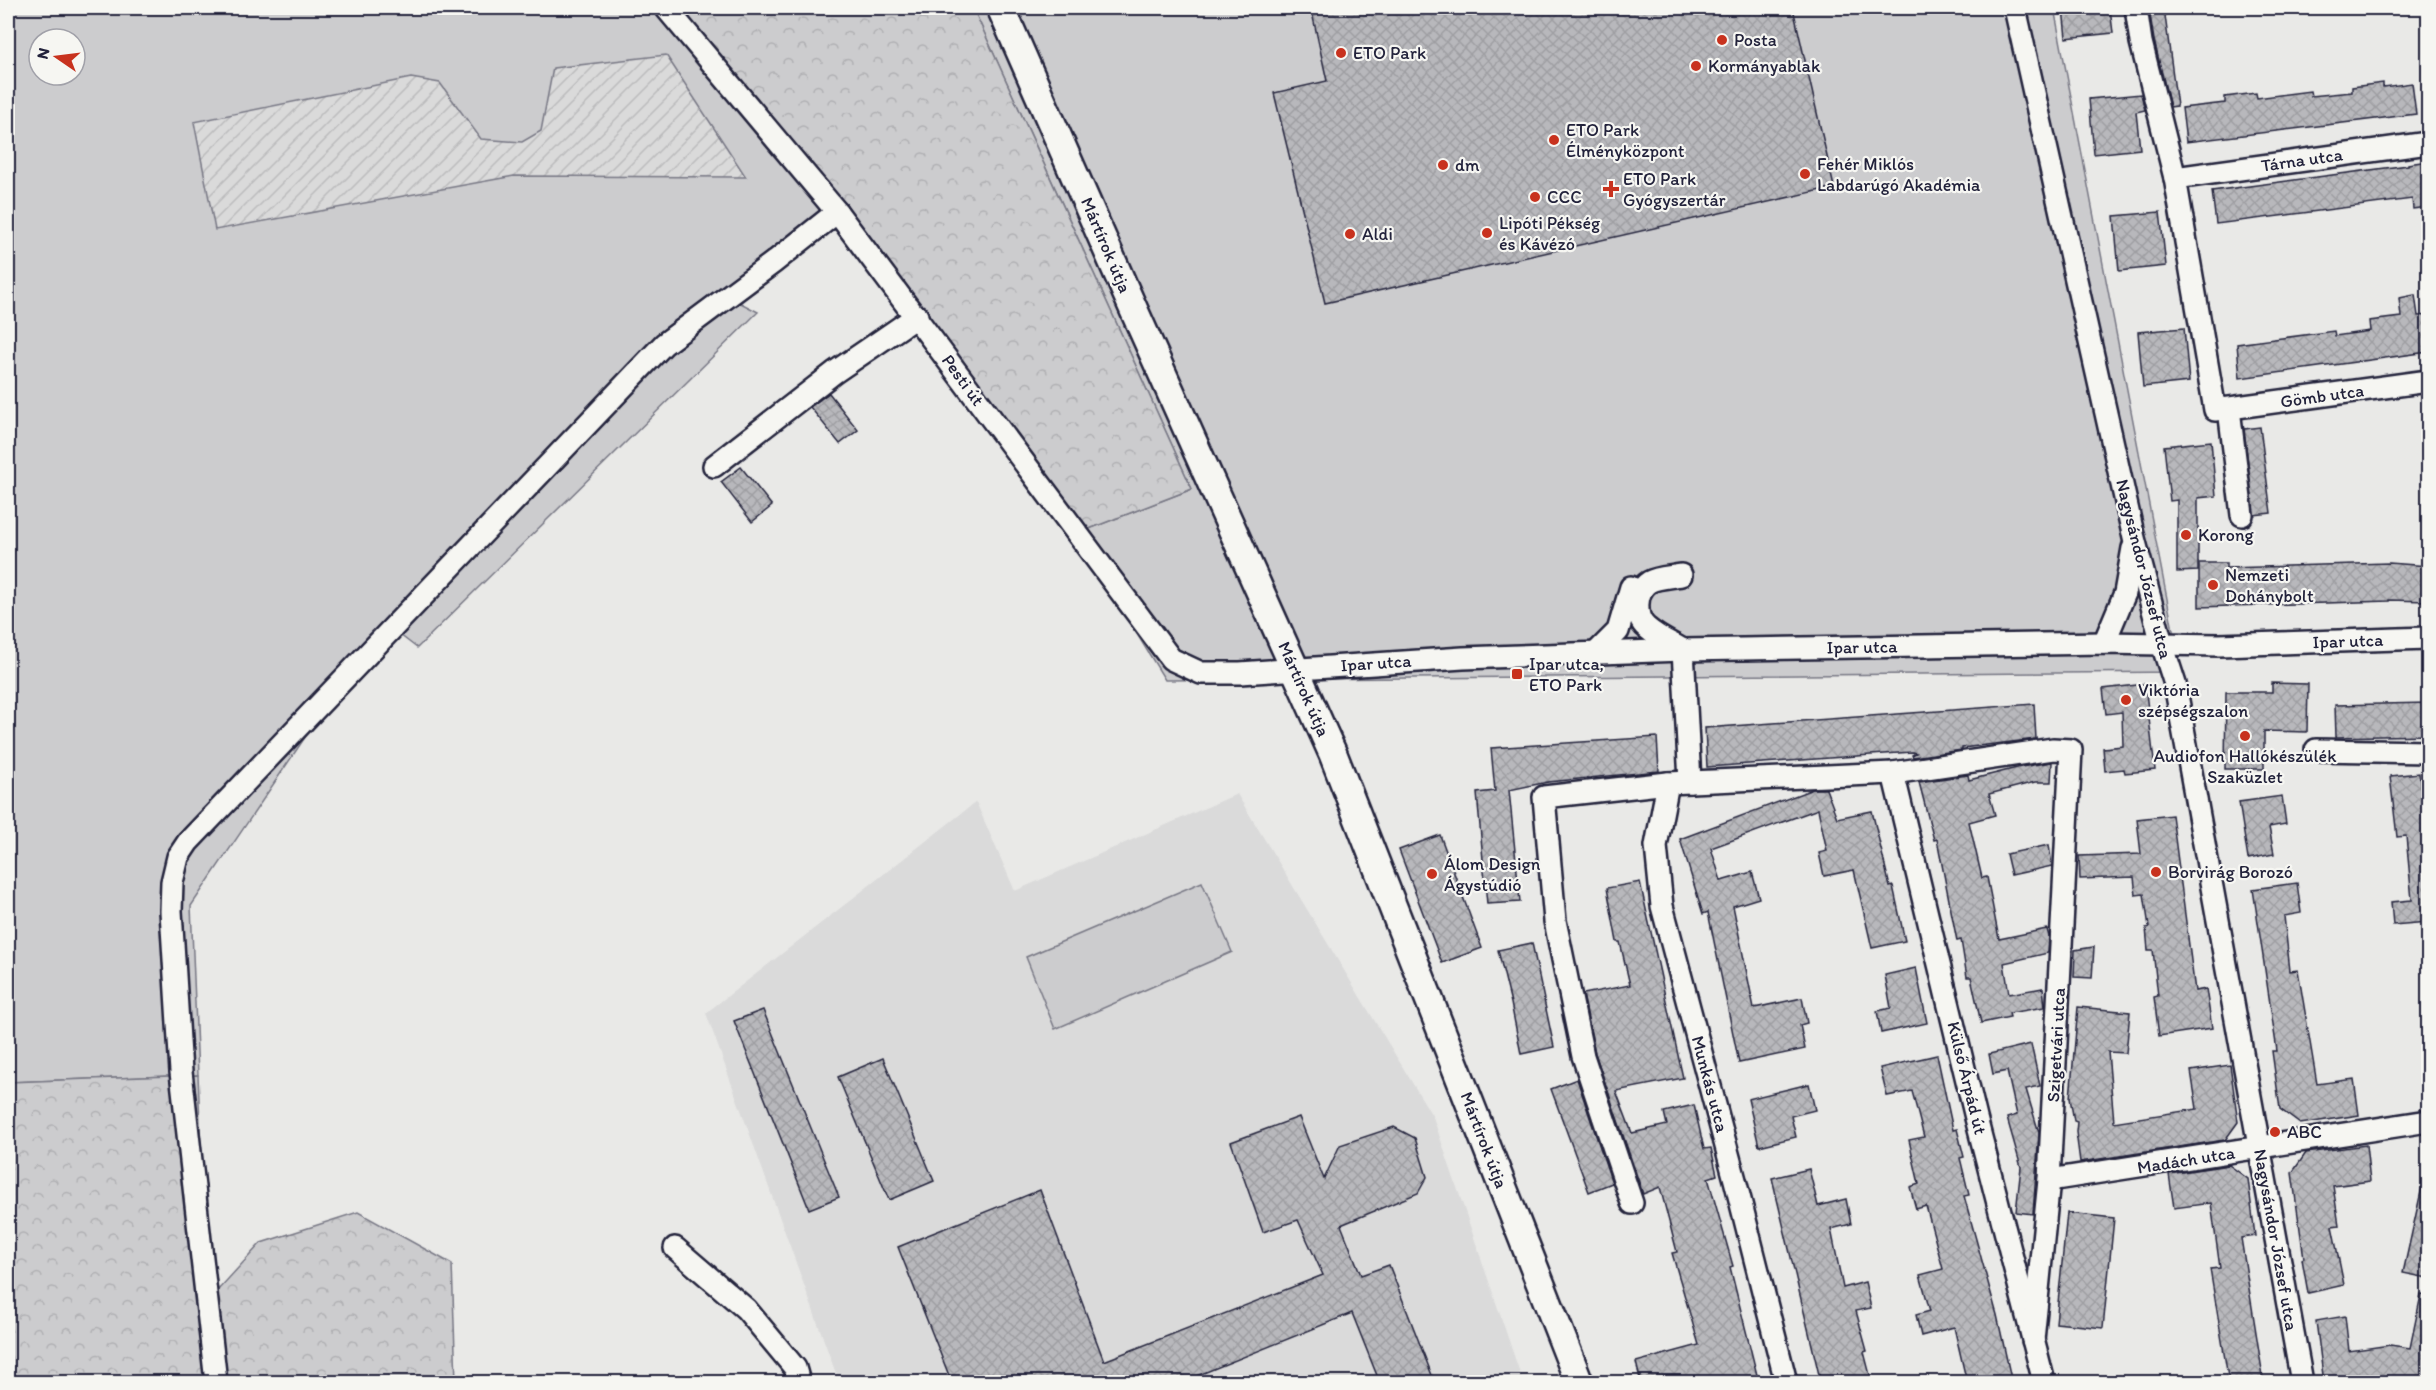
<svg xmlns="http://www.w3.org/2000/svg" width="2436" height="1390" viewBox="0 0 2436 1390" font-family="Itim,sans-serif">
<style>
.built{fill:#dadada}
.industrial{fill:url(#industrial-furrows)}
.green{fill:#ccccce;stroke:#777784;stroke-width:1.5;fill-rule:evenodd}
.forest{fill:url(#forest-crowns);stroke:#777784;stroke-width:1.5}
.building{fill:url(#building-cross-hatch);stroke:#22223b;stroke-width:1.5}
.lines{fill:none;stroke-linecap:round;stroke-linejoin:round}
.minor-casing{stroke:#22223b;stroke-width:26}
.major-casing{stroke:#22223b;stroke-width:32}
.minor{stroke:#f6f6f2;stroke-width:21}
.major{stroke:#f6f6f2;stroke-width:27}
.poi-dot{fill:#c8321e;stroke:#f6f6f2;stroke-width:2}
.labels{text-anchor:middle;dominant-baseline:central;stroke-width:4.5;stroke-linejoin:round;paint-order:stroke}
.poi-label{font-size:18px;fill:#22223b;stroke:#f6f6f2;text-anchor:start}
.street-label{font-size:18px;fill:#22223b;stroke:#f6f6f2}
</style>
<defs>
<pattern id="industrial-furrows" width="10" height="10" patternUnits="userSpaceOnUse" patternTransform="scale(1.5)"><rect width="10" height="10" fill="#dadada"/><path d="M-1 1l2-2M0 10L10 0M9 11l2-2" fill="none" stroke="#bbbbbc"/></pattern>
<pattern id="forest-crowns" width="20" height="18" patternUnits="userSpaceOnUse" patternTransform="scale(1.5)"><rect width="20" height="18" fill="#ccccce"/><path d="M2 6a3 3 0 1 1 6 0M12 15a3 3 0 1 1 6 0" fill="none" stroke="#afafb2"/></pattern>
<pattern id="building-cross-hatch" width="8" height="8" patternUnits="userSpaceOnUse" patternTransform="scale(1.5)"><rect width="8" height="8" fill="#b8b8bc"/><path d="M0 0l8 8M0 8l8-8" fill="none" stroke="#9e9ea2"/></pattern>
</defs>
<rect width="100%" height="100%" fill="#e9e9e7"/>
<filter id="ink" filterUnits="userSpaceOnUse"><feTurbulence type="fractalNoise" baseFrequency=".0167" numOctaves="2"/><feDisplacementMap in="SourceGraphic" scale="12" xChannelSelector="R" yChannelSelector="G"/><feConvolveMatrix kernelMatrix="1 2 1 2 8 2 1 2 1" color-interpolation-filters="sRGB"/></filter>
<g filter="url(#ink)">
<polygon class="built" points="1237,794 1433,1117 1523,1382 839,1382 706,1013 976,802 1015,891"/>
<polygon class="industrial" points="667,55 747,177 514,176 215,231 194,122 411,78 440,83 481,139 541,131 553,68"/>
<g class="green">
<path d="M8,8h647l186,210 -112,79 29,15 -341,336 -34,-26 -192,284 7,169 -190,7zM39,39h36v36h-36zM666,55l80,122 -232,-1 -299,54 -21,-108 217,-44 29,5 41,56 41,3 19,-11 12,-63z"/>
<polygon points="973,8 2054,8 2181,672 1165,680 1076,534 1192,489"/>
<polygon points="1202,882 1232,952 1055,1029 1026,957"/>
</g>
<g class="forest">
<polygon points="655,8 973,8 1192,489 1076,534 841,218"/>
<polygon points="198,1075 207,1302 261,1243 358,1212 452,1264 456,1382 8,1382 8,1082"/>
</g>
<g class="building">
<polygon points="1311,8 1793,8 1834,187 1325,303 1274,93 1327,81"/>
<polygon points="2063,8 2110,8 2113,33 2066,38"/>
<polygon points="2149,8 2164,8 2177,106 2170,107 2154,40"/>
<polygon points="2383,83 2383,87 2412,83 2416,114 2186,142 2182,108 2225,103 2225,97 2256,93 2257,98 2310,91 2311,96 2352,92 2352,87"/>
<polygon points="2141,94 2145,110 2136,112 2140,149 2094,154 2089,99"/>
<polygon points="2428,161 2428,207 2413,209 2412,199 2216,224 2212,191 2408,165 2408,164"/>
<polygon points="2160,212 2166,266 2119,271 2114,216"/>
<polygon points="2415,295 2418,316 2428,315 2428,352 2240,378 2237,344 2334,331 2335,336 2370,331 2369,321 2401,317 2399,298"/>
<polygon points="2184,328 2189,382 2143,387 2138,332"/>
<polygon points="829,393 858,430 840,444 810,407"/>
<polygon points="2260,427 2271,513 2254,515 2244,429"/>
<polygon points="2211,441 2216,496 2198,498 2198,571 2177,572 2177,500 2170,501 2164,446"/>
<polygon points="741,467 772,506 752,522 721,482"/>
<polygon points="2199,563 2226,563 2226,568 2389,563 2428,566 2428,601 2389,600 2389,601 2199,607"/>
<polygon points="2272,683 2308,684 2307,732 2264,731 2264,769 2225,769 2226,692 2272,692"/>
<polygon points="2145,684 2155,770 2125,773 2124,769 2105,771 2103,748 2123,746 2122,712 2106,714 2103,689"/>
<polygon points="2428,703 2428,735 2336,737 2335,705"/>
<polygon points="2034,704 2036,739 1962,748 1962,750 1913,757 1912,755 1916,753 1912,752 1707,767 1705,728"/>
<polygon points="1657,737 1659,771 1548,782 1509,790 1520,902 1487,904 1477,793 1495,791 1491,748"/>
<polygon points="2052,762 2051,782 2035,782 1989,794 1995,815 1969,822 1982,878 1987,877 1999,939 2047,929 2049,937 2048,953 2004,963 2009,994 2043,988 2045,1007 2009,1013 2010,1017 1981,1023 1971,977 1967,977 1961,940 1957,941 1937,839 1934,840 1919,782 1968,775 1969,780 2021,767"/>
<polygon points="2419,773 2428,847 2428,922 2393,925 2391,902 2412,900 2406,836 2397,837 2390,776"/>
<polygon points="1813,789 1826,789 1837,818 1872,811 1890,887 1893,886 1905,941 1872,948 1854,870 1824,876 1819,853 1827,851 1818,809 1711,848 1721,881 1752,872 1759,898 1733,906 1754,1008 1802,998 1807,1023 1800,1025 1805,1049 1739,1063 1708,912 1703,914 1680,839"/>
<polygon points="2282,796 2286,824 2269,827 2274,854 2248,859 2239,802"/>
<polygon points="2172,815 2195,991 2206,989 2212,1028 2159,1036 2154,997 2158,996 2153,950 2148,950 2146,928 2149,927 2144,894 2136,895 2134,877 2080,879 2079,856 2141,854 2137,819"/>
<polygon points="1440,835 1482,948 1442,963 1399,850"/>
<polygon points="2049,845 2052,866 2011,875 2006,854"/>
<polygon points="1640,882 1683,1078 1616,1091 1632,1133 1667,1125 1664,1112 1694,1105 1704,1149 1711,1148 1717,1175 1708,1178 1733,1266 1730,1267 1759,1383 1664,1383 1663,1377 1641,1383 1636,1362 1699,1345 1672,1253 1677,1252 1660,1187 1643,1194 1595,1053 1583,994 1630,985 1620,942 1617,942 1607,888"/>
<polygon points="2297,883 2301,913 2284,916 2290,971 2298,970 2317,1084 2354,1079 2359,1115 2300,1124 2280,1109 2272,1051 2277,1051 2253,889"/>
<polygon points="1532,943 1554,1047 1521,1054 1511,1003 1498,950"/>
<polygon points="2094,947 2092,978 2074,977 2075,950"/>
<polygon points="1916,968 1927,1023 1881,1033 1877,1011 1891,1008 1885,975"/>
<polygon points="2078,1007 2130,1012 2126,1053 2108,1052 2114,1122 2197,1109 2191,1071 2230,1065 2238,1122 2225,1140 2080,1162 2076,1132 2077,1122 2074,1121 2070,1098"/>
<polygon points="763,1010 839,1197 809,1209 734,1021"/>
<polygon points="2031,1044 2040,1086 2026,1089 2039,1133 2033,1214 2016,1212 2021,1167 2007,1118 2017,1115 2007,1071 1993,1074 1989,1054"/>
<polygon points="1937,1055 1953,1130 1957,1129 1964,1157 1960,1158 1969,1195 1964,1196 1997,1315 2012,1383 1967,1383 1954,1327 1921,1336 1916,1315 1930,1311 1920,1275 1943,1269 1926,1206 1916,1209 1910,1187 1919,1184 1909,1140 1924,1137 1912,1091 1887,1096 1880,1068"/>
<polygon points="883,1058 934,1181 889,1200 838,1077"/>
<polygon points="1577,1079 1612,1183 1589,1192 1551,1089"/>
<polygon points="1809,1084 1815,1110 1791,1116 1796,1137 1759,1146 1748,1099"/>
<polygon points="1299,1117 1324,1179 1340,1145 1394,1127 1415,1138 1427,1177 1418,1193 1341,1225 1361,1275 1389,1265 1435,1383 1380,1383 1352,1313 1179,1383 952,1383 898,1247 1040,1190 1104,1361 1323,1275 1298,1220 1263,1232 1231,1142"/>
<polygon points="2366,1145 2370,1181 2333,1186 2339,1225 2332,1226 2344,1285 2308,1293 2302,1259 2304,1258 2292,1173 2306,1153"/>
<polygon points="2229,1165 2248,1179 2255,1236 2241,1238 2264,1383 2229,1383 2210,1269 2220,1268 2211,1203 2174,1208 2169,1174"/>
<polygon points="1809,1169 1818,1206 1846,1199 1851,1224 1831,1229 1843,1288 1865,1282 1871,1308 1856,1311 1867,1351 1864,1352 1872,1383 1821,1383 1772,1178"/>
<polygon points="2422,1187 2428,1187 2428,1278 2403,1273"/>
<polygon points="2067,1213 2114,1218 2103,1328 2056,1323"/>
<polygon points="2421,1295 2428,1296 2428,1383 2324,1383 2316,1321 2345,1316 2349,1351 2390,1345 2410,1348"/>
</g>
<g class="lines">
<g class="minor-casing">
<g id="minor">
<polyline points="666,8 837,212 1171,659 1201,673 1240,673 1463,658 1683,650 2104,643 2219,645 2428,638"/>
<polyline points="2015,8 2134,538 2162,644 2175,684 2302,1382"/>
<polyline points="2136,8 2141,42 2175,178 2215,410 2428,381"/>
<polyline points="2175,178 2428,143"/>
<polyline points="2229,409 2242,515"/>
<polyline points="714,466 835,372 917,316"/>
<path d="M1681,575c-9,2 -23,2 -32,7 -14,9 -15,36 -2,46 10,9 24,15 36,22"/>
<polyline points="2104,643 2125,593 2133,548"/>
<polyline points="1683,650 1690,782"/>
<polyline points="1596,653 1618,631 1631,587"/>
<polyline points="2316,750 2428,752"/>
<polyline points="1893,773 1976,1118 2044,1382"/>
<polyline points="1668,783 1656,846 1662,906 1735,1180 1786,1382"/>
<polyline points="2049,1180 2428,1121"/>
<polyline points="1632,1203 1583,1056 1555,921 1544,797 1668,783 1893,773 2053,749 2071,750 2049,1180 2033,1340"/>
<polyline points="675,1248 746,1309 795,1368 799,1382"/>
<polyline points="216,1382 181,1072 171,911 172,882 178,857 188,842 664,344 774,262 837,212"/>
</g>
</g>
<g class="major-casing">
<polyline id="major" points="1001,8 1137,317 1333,754 1579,1382"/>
</g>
<use href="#minor" class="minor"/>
<use href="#major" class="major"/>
</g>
</g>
<g class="poi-dot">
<circle cx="1722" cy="40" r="6"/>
<circle cx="1341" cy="53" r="6"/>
<circle cx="1696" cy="66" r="6"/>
<circle cx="1554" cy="140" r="6"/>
<circle cx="1443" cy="165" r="6"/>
<circle cx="1805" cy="174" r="6"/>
<path d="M1608 180h6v6h6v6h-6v6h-6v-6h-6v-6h6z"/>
<circle cx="1535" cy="197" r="6"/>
<circle cx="1487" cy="233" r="6"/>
<circle cx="1350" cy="234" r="6"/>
<circle cx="2186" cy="535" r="6"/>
<circle cx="2213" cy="585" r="6"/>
<rect x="1511" y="668" width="12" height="12" rx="3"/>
<circle cx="2126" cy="700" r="6"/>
<circle cx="2245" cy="736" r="6"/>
<circle cx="2156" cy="872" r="6"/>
<circle cx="1432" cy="874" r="6"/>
<circle cx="2275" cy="1132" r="6"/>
</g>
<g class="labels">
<g class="poi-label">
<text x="1734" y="40">Posta</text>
<text x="1353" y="53">ETO Park</text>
<text x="1708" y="66">Kormányablak</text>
<text x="1566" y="130">ETO Park<tspan x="1566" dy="21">Élményközpont</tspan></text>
<text x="1817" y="164">Fehér Miklós<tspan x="1817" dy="21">Labdarúgó Akadémia</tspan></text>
<text x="1455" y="165">dm</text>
<text x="1623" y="179">ETO Park<tspan x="1623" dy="21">Gyógyszertár</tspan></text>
<text x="1547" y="197">CCC</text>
<text x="1499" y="223">Lipóti Pékség<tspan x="1499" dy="21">és Kávézó</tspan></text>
<text x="1362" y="234">Aldi</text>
<text x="2198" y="535">Korong</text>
<text x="2225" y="575">Nemzeti<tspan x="2225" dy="21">Dohánybolt</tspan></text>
<text x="1529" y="664">Ipar utca,<tspan x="1529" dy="21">ETO Park</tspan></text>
<text x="2138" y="690">Viktória<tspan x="2138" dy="21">szépségszalon</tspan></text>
<text x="2245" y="756" text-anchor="middle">Audiofon Hallókészülék<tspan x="2245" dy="21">Szaküzlet</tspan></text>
<text x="1444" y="864">Álom Design<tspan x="1444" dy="21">Ágystúdió</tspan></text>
<text x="2168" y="872">Borvirág Borozó</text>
<text x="2287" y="1132">ABC</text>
</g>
<g class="street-label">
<text transform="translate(2302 160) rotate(-8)">Tárna utca</text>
<text transform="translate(1106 245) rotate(67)">Mártírok útja</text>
<text transform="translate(963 380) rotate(54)">Pesti út</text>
<text transform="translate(2322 396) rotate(-8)">Gömb utca</text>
<text transform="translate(2144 569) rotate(76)">Nagysándor József utca</text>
<text transform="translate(2348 641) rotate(-2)">Ipar utca</text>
<text transform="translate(1862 647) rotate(-1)">Ipar utca</text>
<text transform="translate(1376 663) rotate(-4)">Ipar utca</text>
<text transform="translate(1304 689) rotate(66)">Mártírok útja</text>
<text transform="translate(2056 1045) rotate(-87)">Szigetvári utca</text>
<text transform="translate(1967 1078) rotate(76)">Külső Árpád út</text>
<text transform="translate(1710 1084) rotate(75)">Munkás utca</text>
<text transform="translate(1484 1140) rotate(69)">Mártírok útja</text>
<text transform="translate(2186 1160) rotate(-9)">Madách utca</text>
<text transform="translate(2276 1240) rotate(80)">Nagysándor József utca</text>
</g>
</g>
<rect width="2436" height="1390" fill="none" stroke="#f6f6f2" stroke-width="30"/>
<rect x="15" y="15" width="2406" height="1360" fill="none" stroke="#22223b" stroke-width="2" filter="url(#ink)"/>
<g transform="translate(57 57) rotate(284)"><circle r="28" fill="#f6f6f2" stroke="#a1a1a9" stroke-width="1.5"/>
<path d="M0-4.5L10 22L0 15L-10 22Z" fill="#c8321e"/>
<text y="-9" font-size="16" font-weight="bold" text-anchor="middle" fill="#22223b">N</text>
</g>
</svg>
